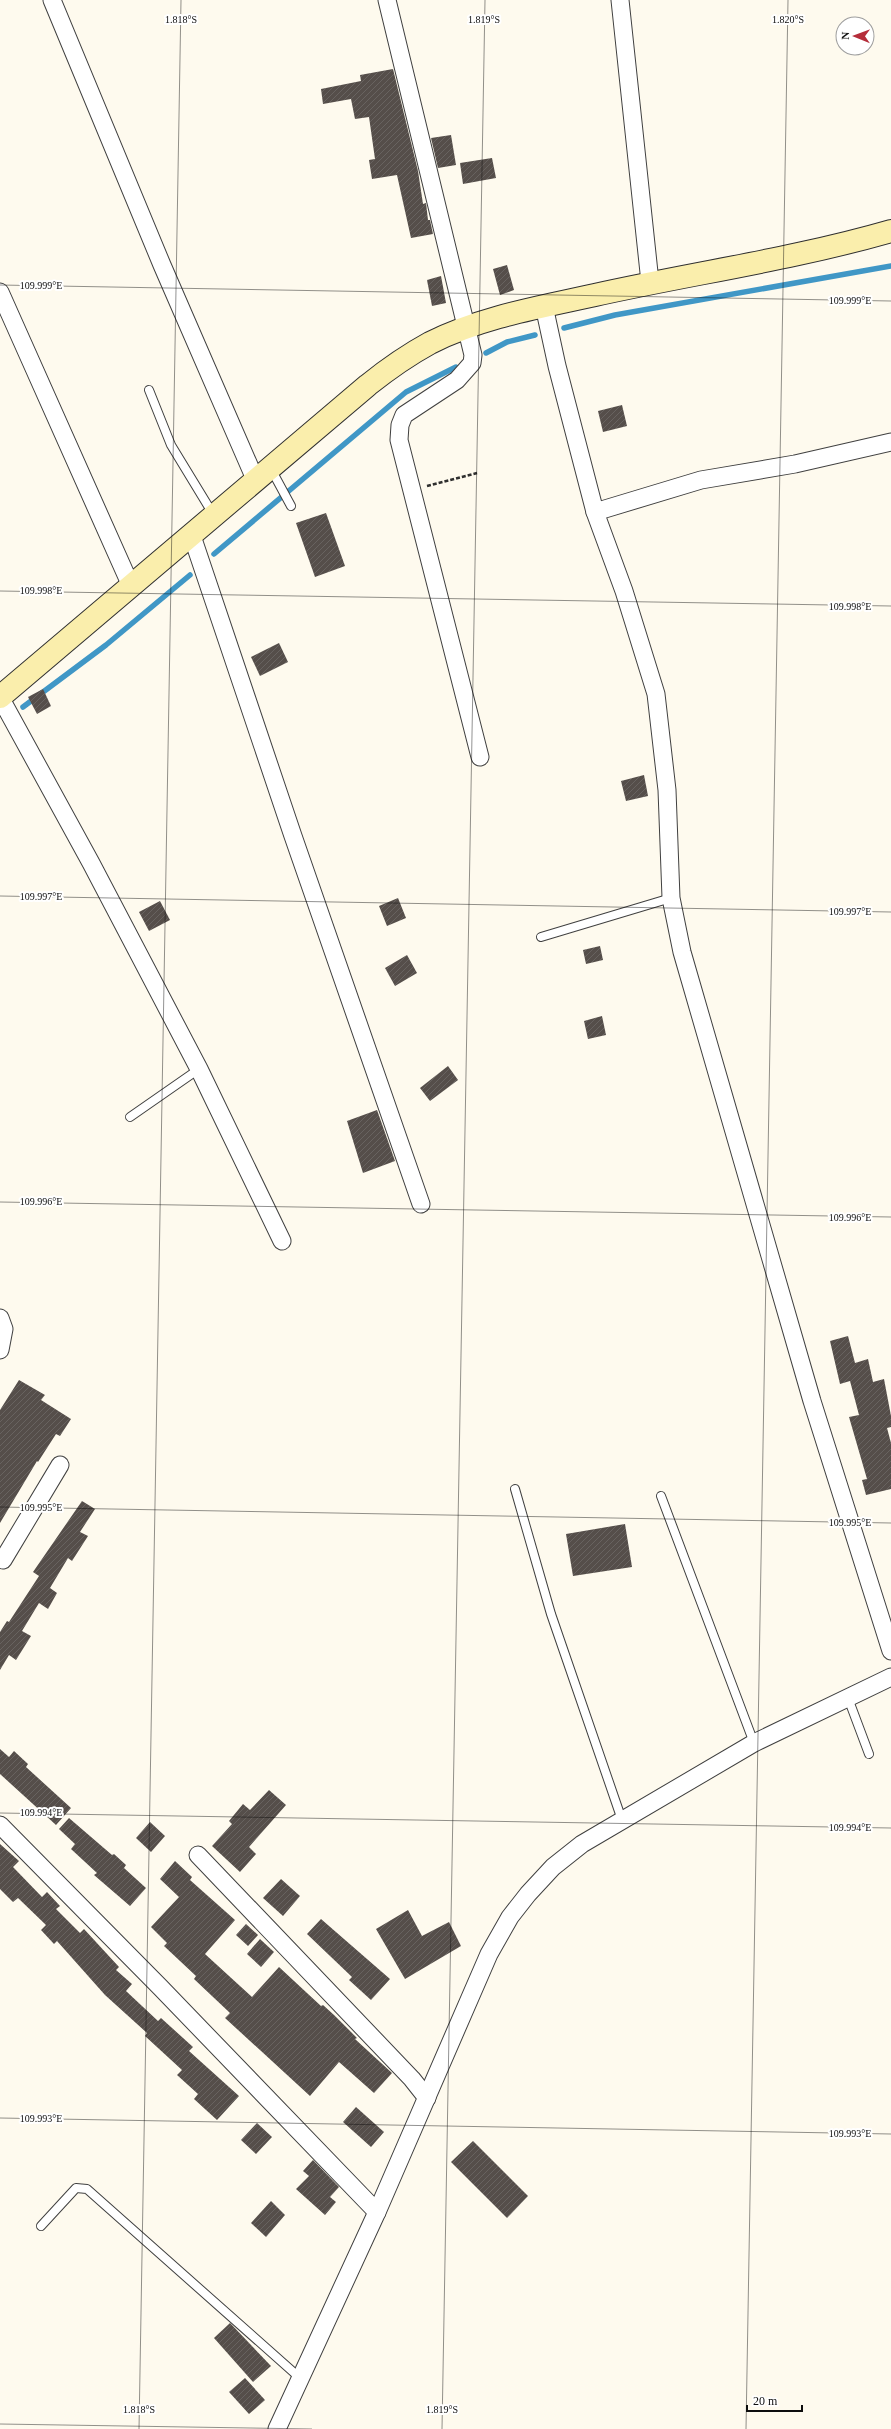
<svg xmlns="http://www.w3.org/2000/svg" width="891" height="2429" viewBox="0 0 891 2429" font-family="'Times New Roman',serif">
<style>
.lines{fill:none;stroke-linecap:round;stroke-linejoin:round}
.stream{stroke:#4097c6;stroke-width:5.5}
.building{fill:url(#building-hatch)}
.lane-casing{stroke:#404040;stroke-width:10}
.street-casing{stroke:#404040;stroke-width:19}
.secondary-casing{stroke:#2f2f2f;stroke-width:24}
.path{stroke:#2f2f2f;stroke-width:2.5;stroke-dasharray:4 2;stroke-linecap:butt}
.lane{stroke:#fff;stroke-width:8}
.street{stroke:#fff;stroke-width:17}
.secondary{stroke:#faeeac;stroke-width:22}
.ticks{fill:none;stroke:#0d0d0d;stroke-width:1;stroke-opacity:0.45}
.ticks-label{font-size:10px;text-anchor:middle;fill:#0d0d0d;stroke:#fff;stroke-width:4;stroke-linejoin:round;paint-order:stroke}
</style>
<defs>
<pattern id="building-hatch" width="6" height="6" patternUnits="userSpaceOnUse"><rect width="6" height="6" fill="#554e4a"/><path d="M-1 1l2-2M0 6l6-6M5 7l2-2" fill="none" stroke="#686360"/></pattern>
</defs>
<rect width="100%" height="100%" fill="#fefaee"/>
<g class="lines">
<g class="stream">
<polyline points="564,328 615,315 891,266"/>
<polyline points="486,353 507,342 535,335"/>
<polyline points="214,554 406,392 456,367"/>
<polyline points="23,707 106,645 190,575"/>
</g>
</g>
<g class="building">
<polygon points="393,69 418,171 423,204 426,203 428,220 430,220 433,234 411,238 397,175 372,179 369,160 375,159 369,117 355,119 351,99 323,104 321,89 361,81 360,75"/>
<polygon points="451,135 456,165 438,168 431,138"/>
<polygon points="492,158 496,178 463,184 460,163"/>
<polygon points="507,265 514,290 500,295 493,269"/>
<polygon points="441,276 446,303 432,306 427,280"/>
<polygon points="622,405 627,426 603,432 598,411"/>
<polygon points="326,513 345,566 315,577 296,523"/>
<polygon points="279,643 288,662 260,676 251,657"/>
<polygon points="43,689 51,706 37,714 28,697"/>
<polygon points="644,775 648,796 626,801 621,781"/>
<polygon points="398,898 406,918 387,926 379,906"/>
<polygon points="160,901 170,920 149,931 139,912"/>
<polygon points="600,946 603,960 586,964 583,950"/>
<polygon points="407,955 417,973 395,986 385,968"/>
<polygon points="602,1016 606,1035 588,1039 584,1021"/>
<polygon points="448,1066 458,1080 430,1101 420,1088"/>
<polygon points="377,1110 395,1161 363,1173 347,1121"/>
<polygon points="848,1336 855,1363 868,1359 873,1382 884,1379 891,1416 891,1427 887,1428 891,1443 891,1489 866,1495 862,1480 867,1479 849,1417 859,1415 850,1381 840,1384 830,1341"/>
<polygon points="19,1380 45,1395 41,1400 71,1419 60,1436 56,1434 38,1462 37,1461 0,1523 0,1410"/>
<polygon points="82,1501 95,1509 80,1532 88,1536 72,1561 68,1558 50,1588 57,1593 48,1609 39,1603 22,1631 31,1636 16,1660 9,1655 0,1670 0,1632 7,1621 9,1622 39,1576 33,1572"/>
<polygon points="625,1524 632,1567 573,1576 566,1534"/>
<polygon points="0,1749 9,1757 14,1751 28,1764 26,1767 71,1808 56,1825 0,1774"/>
<polygon points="269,1790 286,1805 249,1847 256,1854 240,1872 212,1846 232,1824 229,1821 243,1804 250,1810"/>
<polygon points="69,1818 112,1855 114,1854 126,1865 124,1868 146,1888 130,1906 94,1875 97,1873 71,1849 75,1844 59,1829"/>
<polygon points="150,1822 165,1836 151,1852 136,1838"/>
<polygon points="0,1844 19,1861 13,1867 42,1897 47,1892 60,1906 56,1909 80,1933 84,1929 119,1967 116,1970 132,1984 126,1991 158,2021 161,2018 193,2047 189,2051 239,2096 217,2120 194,2099 198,2094 177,2075 182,2070 145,2036 147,2033 105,1995 57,1941 54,1944 41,1930 46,1925 18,1898 13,1902 0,1889"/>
<polygon points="175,1861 192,1877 190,1880 235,1920 205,1954 252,1997 279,1967 321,2006 323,2005 334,2015 357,2038 355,2039 392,2073 374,2093 339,2062 310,2096 225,2018 230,2013 194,1979 196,1976 164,1946 167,1943 151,1927 179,1897 160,1879"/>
<polygon points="281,1879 300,1896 283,1916 263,1898"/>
<polygon points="408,1910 422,1936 449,1922 461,1946 405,1979 376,1929"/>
<polygon points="321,1919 390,1979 371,2000 349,1980 352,1977 307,1934"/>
<polygon points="246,1924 258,1935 248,1946 236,1935"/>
<polygon points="260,1939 274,1952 261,1967 247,1954"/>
<polygon points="356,2107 384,2132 371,2147 343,2122"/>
<polygon points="257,2123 272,2137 256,2154 241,2140"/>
<polygon points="473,2141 528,2196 507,2218 451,2162"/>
<polygon points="313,2160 339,2187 330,2197 336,2202 325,2215 296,2189 309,2176 303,2171"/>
<polygon points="271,2201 285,2215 266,2237 251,2223"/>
<polygon points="230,2323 271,2366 253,2382 214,2338"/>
<polygon points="245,2378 265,2400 249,2414 229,2392"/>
</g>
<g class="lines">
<g class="lane-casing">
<g id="lane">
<polyline points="149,390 171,445 213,514"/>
<polyline points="271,469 291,506"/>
<polyline points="541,937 671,898"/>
<polyline points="130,1117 199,1069"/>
<polyline points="515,1489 551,1614 622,1820"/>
<polyline points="661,1496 754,1743"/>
<polyline points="848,1698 869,1754"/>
<polyline points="41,2226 76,2188 87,2189 300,2378"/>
</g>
</g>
<g class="street-casing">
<g id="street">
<polyline points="52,0 162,265 255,479"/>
<polyline points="387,0 473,355 472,363 457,380 404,415 400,425 399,440 480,757"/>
<polyline points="620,0 650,282"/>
<polyline points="0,292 131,586"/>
<polyline points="544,306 557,366 595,512 624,591 656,694 667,790 671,898 682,952 812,1401 891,1651"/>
<polyline points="595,512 701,480 795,464 891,442"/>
<polyline points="191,533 293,836 421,1204"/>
<polyline points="0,697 91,863 199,1069 282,1241"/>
<polyline points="0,1318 4,1329 0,1350"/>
<polyline points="3,1560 60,1465"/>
<polyline points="0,1825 160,1987 377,2212"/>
<polyline points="198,1855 412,2079 427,2098"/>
<polyline points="277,2429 377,2212 489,1954 510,1917 528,1894 553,1867 582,1844 754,1743 891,1677"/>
</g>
</g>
<g class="secondary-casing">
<path id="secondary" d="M0,697l368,-312c20,-16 40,-30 62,-42 51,-26 111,-36 165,-48 99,-22 199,-36 296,-64"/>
</g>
<polyline class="path" points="427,486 477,473"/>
<use href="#lane" class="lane"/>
<use href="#street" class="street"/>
<use href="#secondary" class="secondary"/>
</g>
<path class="ticks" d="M0,285l891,16M0,591l891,15M0,896l891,16M0,1202l891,15M0,1507l891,16M0,1813l891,15M0,2118l891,16M0,2424l312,5M139,2429l42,-2429M442,2429l43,-2429M746,2429l42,-2429"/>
<g class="ticks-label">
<text x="181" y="23">1.818°S</text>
<text x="484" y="23">1.819°S</text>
<text x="788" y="23">1.820°S</text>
<text x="41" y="289">109.999°E</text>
<text x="850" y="304">109.999°E</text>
<text x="41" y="594">109.998°E</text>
<text x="850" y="610">109.998°E</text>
<text x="41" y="900">109.997°E</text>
<text x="850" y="915">109.997°E</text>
<text x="41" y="1205">109.996°E</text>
<text x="850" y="1221">109.996°E</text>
<text x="41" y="1511">109.995°E</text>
<text x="850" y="1526">109.995°E</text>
<text x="41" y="1816">109.994°E</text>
<text x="850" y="1831">109.994°E</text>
<text x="41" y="2122">109.993°E</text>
<text x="850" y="2137">109.993°E</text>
<text x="139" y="2413">1.818°S</text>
<text x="442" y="2413">1.819°S</text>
</g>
<g transform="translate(855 36) rotate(271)"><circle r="19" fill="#ffffff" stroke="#9e9e9e"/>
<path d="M0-3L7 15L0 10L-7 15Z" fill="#b52d3a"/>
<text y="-6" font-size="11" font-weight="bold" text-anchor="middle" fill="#0d0d0d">N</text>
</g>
<path d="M747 2405v6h55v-6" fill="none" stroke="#0d0d0d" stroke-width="2"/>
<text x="753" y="2405" font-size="12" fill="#0d0d0d" stroke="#ffffff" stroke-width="3" paint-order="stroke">20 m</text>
</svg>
